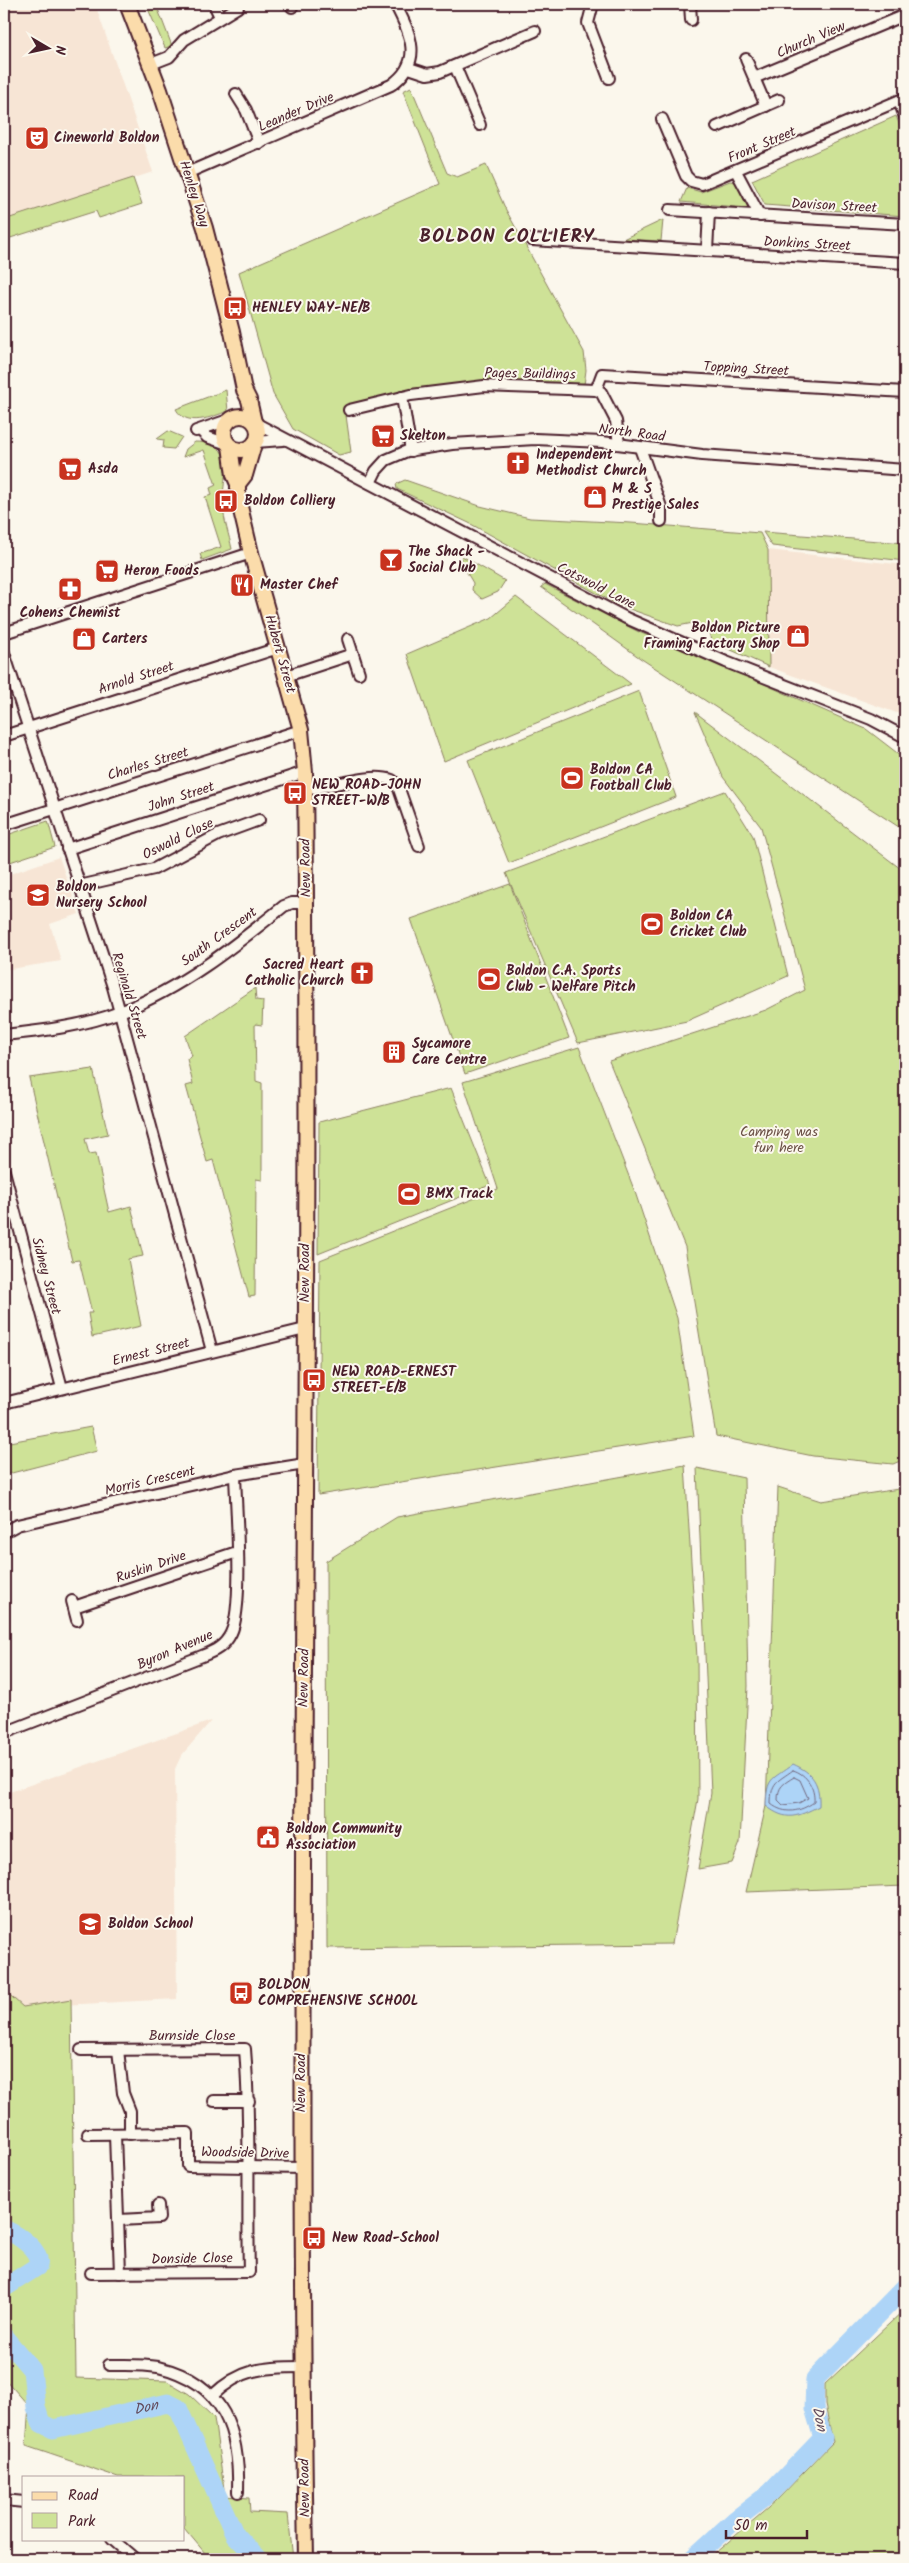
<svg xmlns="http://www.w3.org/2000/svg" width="909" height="2563" viewBox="0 0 909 2563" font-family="Kalam,sans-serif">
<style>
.built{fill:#f7e5d5}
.green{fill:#cee297;stroke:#8c8061}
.water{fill:#add4f7;stroke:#858ca5}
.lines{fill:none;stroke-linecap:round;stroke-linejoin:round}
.shore{stroke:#72677d;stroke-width:1}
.river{stroke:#add4f7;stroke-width:19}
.minor-casing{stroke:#4a1f2b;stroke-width:14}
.major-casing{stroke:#4a1f2b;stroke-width:18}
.minor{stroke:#fbf7ec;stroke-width:10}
.major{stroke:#fbdcab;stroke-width:14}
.labels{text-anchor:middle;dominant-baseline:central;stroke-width:4;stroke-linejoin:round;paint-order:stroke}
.street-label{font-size:14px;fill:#4a1f2b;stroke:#fbf7ec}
.poi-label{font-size:14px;font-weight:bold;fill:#4a1f2b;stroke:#fbf7ec;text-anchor:start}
.park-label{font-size:14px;fill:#6b5046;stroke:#fbf7ec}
.water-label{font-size:15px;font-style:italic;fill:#634c5e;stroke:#fbf7ec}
.district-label{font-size:19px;font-weight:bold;letter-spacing:1px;fill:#4a1f2b;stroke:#fbf7ec}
</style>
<rect width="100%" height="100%" fill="#fbf7ec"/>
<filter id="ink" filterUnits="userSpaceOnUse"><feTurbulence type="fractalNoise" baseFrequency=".02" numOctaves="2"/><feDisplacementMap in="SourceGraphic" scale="10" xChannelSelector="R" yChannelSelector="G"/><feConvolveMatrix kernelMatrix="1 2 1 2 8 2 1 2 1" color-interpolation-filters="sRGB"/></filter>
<g filter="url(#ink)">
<g class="built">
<polygon points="4,4 95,4 153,172 4,220"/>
<polygon points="768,550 905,565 905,716 769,667"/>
<polygon points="59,857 79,914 50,924 61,961 4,970 4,876"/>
<polygon points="211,1721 181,1756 175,1769 177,1999 23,2007 4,1990 4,1794"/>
</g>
<g class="green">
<polygon points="146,4 156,4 172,46 165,48"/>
<polygon points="411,87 447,173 457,177 486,165 506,210 584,352 586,370 584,385 484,383 419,389 345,408 351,452 339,455 293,429 273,394 239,272 440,184 403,91"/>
<polygon points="896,116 905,139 905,216 765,205 752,180"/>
<polygon points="133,178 142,204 99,218 96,211 4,240 4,220"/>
<polygon points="730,181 736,182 748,208 681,202 687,188 701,192"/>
<polygon points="663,220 661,241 623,239"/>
<path d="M226,390l2,21c-16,6 -42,17 -52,-2z"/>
<polygon points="168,431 182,437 174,449 163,448 164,440 157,439"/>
<path d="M195,442c47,0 25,40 28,65 1,14 6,28 9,42l-30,11 -2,-6 21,-7 -16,-50 7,-2 -2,-7 6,-3 -12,-35 -21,7 3,-8z"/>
<polygon points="405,480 480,506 530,518 631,523 760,533 768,550 769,667 711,641 708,627 693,623 678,626 618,605 469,523 397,489 396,484"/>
<polygon points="763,532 905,543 905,561 772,546"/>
<polygon points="462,556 505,581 498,592 482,599 472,590 473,583 460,561"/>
<polygon points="545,584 639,632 730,669 866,729 905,759 905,831 640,658 541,587"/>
<polygon points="516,597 631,684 444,761 407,654 491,618"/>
<polygon points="639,691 676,797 509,863 468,760"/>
<polygon points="695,712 905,872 905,1459 893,1464 813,1456 716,1436 685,1247 609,1061 766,1010 805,990 761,827 723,777"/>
<polygon points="725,791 753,836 788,976 687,1021 578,1043 506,873"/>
<polygon points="48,821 55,847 4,864 4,836"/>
<polygon points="510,884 569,1038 465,1074 411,919"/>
<polygon points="255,988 256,1000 263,1001 262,1025 255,1024 256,1081 262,1083 262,1180 256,1179 255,1296 249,1297 213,1160 207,1162 186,1086 193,1084 187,1059 192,1056 185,1036"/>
<polygon points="579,1047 635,1192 677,1318 694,1436 318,1495 320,1260 498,1189 463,1082"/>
<polygon points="93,1069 108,1134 85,1139 89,1154 96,1153 109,1212 131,1206 143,1256 128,1259 141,1326 92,1337 88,1313 92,1313 79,1260 72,1261 29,1078"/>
<polygon points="451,1088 490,1185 318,1254 319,1122"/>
<polygon points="91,1427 97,1451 4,1475 4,1443"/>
<polygon points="685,1465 697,1658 698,1799 672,1944 327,1948 326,1561 397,1517"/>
<polygon points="697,1468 744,1478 748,1686 740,1843 732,1863 698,1869 711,1793"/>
<polygon points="778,1487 821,1501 905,1488 905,1886 746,1892 766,1806"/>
<polygon points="4,1990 23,2007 71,1999 76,2378 167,2381 189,2394 214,2418 225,2496 249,2498 250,2512 288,2514 293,2559 210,2559 184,2528 184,2477 118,2477 26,2446 29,2406 4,2378"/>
<polygon points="905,2309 905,2559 708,2559 775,2502 833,2442 825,2405 825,2384"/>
</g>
<path class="water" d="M793,1764c20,9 27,19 26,42 -22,11 -32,16 -53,0 1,-30 5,-25 27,-42z"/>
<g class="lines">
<g class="shore">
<path d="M793,1770c14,4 22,18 21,32 -14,10 -29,13 -43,2 0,-23 6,-22 22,-34z"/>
<path d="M794,1777l6,3 8,18 -9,5 -16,2 -5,-5c0,-14 5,-16 16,-23z"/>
</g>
<g class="river">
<path d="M4,2229c14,6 38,21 34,37l-34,22"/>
<path id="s1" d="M4,2337l28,33 4,37 5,16 12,6 115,-26 10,5 57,127 23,24"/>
<polyline points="692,2559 735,2520 770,2493 823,2438 814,2408 815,2379 905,2287"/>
</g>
<g class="minor-casing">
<g id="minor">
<polyline points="214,4 220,17"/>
<polyline points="593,4 588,23 609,78"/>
<polyline points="690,4 691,20"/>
<polyline points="292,7 292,4"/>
<polyline points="746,59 766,106"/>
<polyline points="151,64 169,57 184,40 238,7"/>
<polyline points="455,66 480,125"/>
<polyline points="409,68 427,74 440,72 535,31"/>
<polyline points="754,78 905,15"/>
<polyline points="236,94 246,110 259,143"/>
<polyline points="899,101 905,117"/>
<polyline points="662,119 686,176 691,181 702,184 905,98"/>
<polyline points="717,127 779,100"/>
<polyline points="736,171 760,216"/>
<path d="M187,173l204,-88c33,-23 20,-51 4,-81"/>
<polyline points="670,210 905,224"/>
<polyline points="532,240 905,263"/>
<polyline points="707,251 709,212"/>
<polyline points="596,390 602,374 905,392"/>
<polyline points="402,397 411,451"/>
<polyline points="349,410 411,395 484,386 596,390 601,392 616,421 619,444"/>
<polyline points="255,423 626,618 726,662 871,719 905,737"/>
<polyline points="196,431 231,419"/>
<polyline points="201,431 207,437 228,444"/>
<polyline points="255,442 283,440"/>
<polyline points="640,448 661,507 661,521"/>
<polyline points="370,483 376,471 386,460 407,451 452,444 535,439 602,442 702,455 905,470"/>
<polyline points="4,633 251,553"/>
<polyline points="348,639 359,673"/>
<polyline points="4,653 113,987 212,1351"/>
<polyline points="286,676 353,654"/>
<polyline points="4,736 278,648"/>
<path d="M305,789c25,-1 65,-17 87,-9l6,6 21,60"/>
<polyline points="4,825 301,730"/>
<polyline points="67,849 305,772"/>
<polyline points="79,886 154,869 218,835 259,820"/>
<path d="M4,1035c38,-4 80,-9 116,-23 62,-24 113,-65 164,-106l8,-3h14"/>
<polyline points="4,1171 62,1388"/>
<polyline points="4,1403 305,1329"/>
<polyline points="4,1532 17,1525 235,1475 305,1464"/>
<polyline points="72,1601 77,1620"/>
<polyline points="74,1607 237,1552"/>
<path d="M4,1733l198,-77c13,-5 23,-10 29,-23 13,-26 5,-124 4,-158"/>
<path d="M81,2050l164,-1c6,74 2,148 4,223l-158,1"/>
<polyline points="118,2050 123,2093 130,2111 130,2134"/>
<polyline points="214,2101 249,2101"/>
<polyline points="88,2134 188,2133 188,2166 302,2168"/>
<polyline points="115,2135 120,2273"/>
<polyline points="119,2220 159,2218 158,2205"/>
<path d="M109,2365c16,0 33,-1 49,2 67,16 82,65 80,125"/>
<path d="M212,2396c29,-28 52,-29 91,-29"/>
<polyline points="4,2500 24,2502"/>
<polyline points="112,2539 135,2559"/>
</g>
</g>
<g class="major-casing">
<g id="major">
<polyline points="127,4 160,90 205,228 232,332 244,390 249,400 254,422"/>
<circle cx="241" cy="433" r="17"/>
<path d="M230,446l4,29 4,9v14l13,55 50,177 4,42c6,596 -9,1191 1,1787"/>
<polyline points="238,484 245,475 254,444"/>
</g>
</g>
<use href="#minor" class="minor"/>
<use href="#major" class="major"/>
</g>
</g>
<defs>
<g id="theatre-square" transform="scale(1.25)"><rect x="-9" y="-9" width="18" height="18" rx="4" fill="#c8321e" stroke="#fbf7ec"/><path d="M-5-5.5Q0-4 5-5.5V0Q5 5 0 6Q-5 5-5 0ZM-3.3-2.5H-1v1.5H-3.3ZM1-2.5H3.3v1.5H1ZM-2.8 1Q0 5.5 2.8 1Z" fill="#fff"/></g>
<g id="bus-square" transform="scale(1.25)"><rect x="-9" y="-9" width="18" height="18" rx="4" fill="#c8321e" stroke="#fbf7ec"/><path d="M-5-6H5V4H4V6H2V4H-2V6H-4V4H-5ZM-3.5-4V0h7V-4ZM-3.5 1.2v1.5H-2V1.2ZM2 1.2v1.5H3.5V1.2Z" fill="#fff"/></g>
<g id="supermarket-square" transform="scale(1.25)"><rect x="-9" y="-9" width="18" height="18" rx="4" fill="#c8321e" stroke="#fbf7ec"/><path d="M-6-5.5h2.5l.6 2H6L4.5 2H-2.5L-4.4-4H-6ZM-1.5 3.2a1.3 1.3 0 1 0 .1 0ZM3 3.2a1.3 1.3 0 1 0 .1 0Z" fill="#fff"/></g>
<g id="church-square" transform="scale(1.25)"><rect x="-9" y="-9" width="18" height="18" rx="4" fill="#c8321e" stroke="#fbf7ec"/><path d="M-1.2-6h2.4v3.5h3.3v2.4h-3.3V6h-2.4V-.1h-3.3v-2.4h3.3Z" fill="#fff"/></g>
<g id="shop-square" transform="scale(1.25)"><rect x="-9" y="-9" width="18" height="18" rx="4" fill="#c8321e" stroke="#fbf7ec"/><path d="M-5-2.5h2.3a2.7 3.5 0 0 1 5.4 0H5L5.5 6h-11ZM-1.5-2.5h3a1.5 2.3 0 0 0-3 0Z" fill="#fff"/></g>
<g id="bar-square" transform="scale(1.25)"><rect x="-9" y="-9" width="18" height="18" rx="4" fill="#c8321e" stroke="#fbf7ec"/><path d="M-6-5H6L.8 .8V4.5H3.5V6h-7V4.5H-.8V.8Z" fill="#fff"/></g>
<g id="restaurant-square" transform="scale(1.25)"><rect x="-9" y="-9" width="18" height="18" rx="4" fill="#c8321e" stroke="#fbf7ec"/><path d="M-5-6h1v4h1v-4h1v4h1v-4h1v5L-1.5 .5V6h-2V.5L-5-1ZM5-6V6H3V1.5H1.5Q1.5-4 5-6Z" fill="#fff"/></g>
<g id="pharmacy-square" transform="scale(1.25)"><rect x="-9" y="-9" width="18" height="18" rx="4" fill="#c8321e" stroke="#fbf7ec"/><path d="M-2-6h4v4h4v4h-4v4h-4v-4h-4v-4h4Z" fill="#fff"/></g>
<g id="stadium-square" transform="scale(1.25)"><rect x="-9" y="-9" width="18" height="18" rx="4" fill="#c8321e" stroke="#fbf7ec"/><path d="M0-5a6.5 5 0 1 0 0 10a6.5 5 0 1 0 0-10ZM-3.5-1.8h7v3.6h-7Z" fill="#fff"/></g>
<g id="school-square" transform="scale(1.25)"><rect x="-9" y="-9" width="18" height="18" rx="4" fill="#c8321e" stroke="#fbf7ec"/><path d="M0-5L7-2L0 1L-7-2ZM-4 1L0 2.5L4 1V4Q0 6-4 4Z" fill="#fff"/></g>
<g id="building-square" transform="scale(1.25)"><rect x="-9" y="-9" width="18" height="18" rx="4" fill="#c8321e" stroke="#fbf7ec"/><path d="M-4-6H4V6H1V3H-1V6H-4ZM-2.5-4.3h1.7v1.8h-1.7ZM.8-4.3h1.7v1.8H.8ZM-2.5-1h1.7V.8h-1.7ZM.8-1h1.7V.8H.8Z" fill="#fff"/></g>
<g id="civic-square" transform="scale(1.25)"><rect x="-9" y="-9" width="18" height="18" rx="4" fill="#c8321e" stroke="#fbf7ec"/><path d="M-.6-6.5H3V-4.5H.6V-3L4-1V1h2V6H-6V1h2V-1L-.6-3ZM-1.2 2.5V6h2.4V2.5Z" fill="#fff"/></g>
</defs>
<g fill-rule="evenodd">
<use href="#theatre-square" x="37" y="138"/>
<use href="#bus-square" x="235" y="308"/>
<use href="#supermarket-square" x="383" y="436"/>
<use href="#church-square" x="518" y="463"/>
<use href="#supermarket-square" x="70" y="469"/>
<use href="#shop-square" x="595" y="497"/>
<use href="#bus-square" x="226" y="501"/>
<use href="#bar-square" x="391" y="560"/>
<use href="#supermarket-square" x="107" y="571"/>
<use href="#restaurant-square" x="242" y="585"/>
<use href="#pharmacy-square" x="70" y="589"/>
<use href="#shop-square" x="798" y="636"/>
<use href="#shop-square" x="84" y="639"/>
<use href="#stadium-square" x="572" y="778"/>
<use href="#bus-square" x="295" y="793"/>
<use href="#school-square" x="38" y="895"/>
<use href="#stadium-square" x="652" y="924"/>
<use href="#church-square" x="362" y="973"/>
<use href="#stadium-square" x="489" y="979"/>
<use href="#building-square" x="394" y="1052"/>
<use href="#stadium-square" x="409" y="1194"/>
<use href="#bus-square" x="314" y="1380"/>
<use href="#civic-square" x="268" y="1837"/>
<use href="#school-square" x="90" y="1924"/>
<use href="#bus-square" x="241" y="1993"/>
<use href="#bus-square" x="314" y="2238"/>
</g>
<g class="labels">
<g class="street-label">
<text transform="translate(811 40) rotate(-23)">Church View</text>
<text transform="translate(296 112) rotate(-23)">Leander Drive</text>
<text transform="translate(762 145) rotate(-23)">Front Street</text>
<text transform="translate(194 194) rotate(72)">Henley Way</text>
<text transform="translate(834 206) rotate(3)">Davison Street</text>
<text transform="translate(807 244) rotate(3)">Donkins Street</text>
<text transform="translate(746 369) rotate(3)">Topping Street</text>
<text transform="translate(530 374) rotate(1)">Pages Buildings</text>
<text transform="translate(632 433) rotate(7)">North Road</text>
<text transform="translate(596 586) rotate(27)">Cotswold Lane</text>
<text transform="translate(280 654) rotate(74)">Hubert Street</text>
<text transform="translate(136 678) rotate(-18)">Arnold Street</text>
<text transform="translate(148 764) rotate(-17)">Charles Street</text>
<text transform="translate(181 797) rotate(-18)">John Street</text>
<text transform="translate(178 839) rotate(-26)">Oswald Close</text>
<text transform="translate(306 868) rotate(-91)">New Road</text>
<text transform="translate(219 937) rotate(-36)">South Crescent</text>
<text transform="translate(129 996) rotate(73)">Reginald Street</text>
<text transform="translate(305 1273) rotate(-90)">New Road</text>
<text transform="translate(46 1276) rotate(75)">Sidney Street</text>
<text transform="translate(151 1352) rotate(-14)">Ernest Street</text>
<text transform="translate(150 1481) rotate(-13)">Morris Crescent</text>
<text transform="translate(151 1567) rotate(-19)">Ruskin Drive</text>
<text transform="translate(175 1650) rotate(-23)">Byron Avenue</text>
<text transform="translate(304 1678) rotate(-89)">New Road</text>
<text x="192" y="2036">Burnside Close</text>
<text transform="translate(301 2083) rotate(-90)">New Road</text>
<text transform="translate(245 2153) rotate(1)">Woodside Drive</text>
<text transform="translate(192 2259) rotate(-1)">Donside Close</text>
<text transform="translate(305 2488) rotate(-91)">New Road</text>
</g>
<g class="poi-label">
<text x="54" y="138">Cineworld Boldon</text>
<text x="252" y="308">HENLEY WAY-NE/B</text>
<text x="400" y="436">Skelton</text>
<text x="536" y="455">Independent<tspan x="536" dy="16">Methodist Church</tspan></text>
<text x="88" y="469">Asda</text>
<text x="612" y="489">M &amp; S<tspan x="612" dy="16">Prestige Sales</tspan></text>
<text x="244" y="501">Boldon Colliery</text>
<text x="408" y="552">The Shack -<tspan x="408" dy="16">Social Club</tspan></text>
<text x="124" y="571">Heron Foods</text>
<text x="260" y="585">Master Chef</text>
<text x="70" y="613" text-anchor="middle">Cohens Chemist</text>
<text x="780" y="628" text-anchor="end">Boldon Picture<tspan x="780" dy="16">Framing Factory Shop</tspan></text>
<text x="102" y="639">Carters</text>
<text x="590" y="770">Boldon CA<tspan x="590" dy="16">Football Club</tspan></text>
<text x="312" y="785">NEW ROAD-JOHN<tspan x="312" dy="16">STREET-W/B</tspan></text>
<text x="56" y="887">Boldon<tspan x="56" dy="16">Nursery School</tspan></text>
<text x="670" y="916">Boldon CA<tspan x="670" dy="16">Cricket Club</tspan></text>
<text x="344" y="965" text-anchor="end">Sacred Heart<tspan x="344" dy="16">Catholic Church</tspan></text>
<text x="506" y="971">Boldon C.A. Sports<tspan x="506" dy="16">Club - Welfare Pitch</tspan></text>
<text x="412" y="1044">Sycamore<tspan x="412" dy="16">Care Centre</tspan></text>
<text x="426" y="1194">BMX Track</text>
<text x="332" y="1372">NEW ROAD-ERNEST<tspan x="332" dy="16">STREET-E/B</tspan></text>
<text x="286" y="1829">Boldon Community<tspan x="286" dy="16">Association</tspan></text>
<text x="108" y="1924">Boldon School</text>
<text x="258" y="1985">BOLDON<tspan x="258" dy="16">COMPREHENSIVE SCHOOL</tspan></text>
<text x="332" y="2238">New Road-School</text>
</g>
<g class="park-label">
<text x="779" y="1132">Camping was<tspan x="779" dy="16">fun here</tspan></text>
</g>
<g class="water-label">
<text stroke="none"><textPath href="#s1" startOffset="206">Don</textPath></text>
<text transform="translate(819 2419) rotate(79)">Don</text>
</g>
<g class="district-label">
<text x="507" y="237">BOLDON COLLIERY</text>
</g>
</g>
<rect width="909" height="2563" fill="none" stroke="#fbf7ec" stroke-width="20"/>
<rect x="10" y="10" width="889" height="2543" fill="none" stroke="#4a1f2b" stroke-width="2" filter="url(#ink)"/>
<rect x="22" y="2476" width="162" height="65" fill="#fbf7ec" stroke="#b4a19f"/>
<rect x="32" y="2492" width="25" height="8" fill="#fbdcab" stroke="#b4a19f"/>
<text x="68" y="2500" font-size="15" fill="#4a1f2b">Road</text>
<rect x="32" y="2513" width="25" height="15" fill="#cee297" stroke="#b4a19f"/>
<text x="68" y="2526" font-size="15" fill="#4a1f2b">Park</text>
<g transform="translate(48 48) rotate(99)" stroke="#fbf7ec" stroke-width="4" paint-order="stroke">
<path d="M0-4L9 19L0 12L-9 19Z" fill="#4a1f2b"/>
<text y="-8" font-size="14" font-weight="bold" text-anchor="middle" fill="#4a1f2b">N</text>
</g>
<path d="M726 2530v8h81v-8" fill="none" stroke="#4a1f2b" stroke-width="2.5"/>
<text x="734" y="2530" font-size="15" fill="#4a1f2b" stroke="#fbf7ec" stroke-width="4" paint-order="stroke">50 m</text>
</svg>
